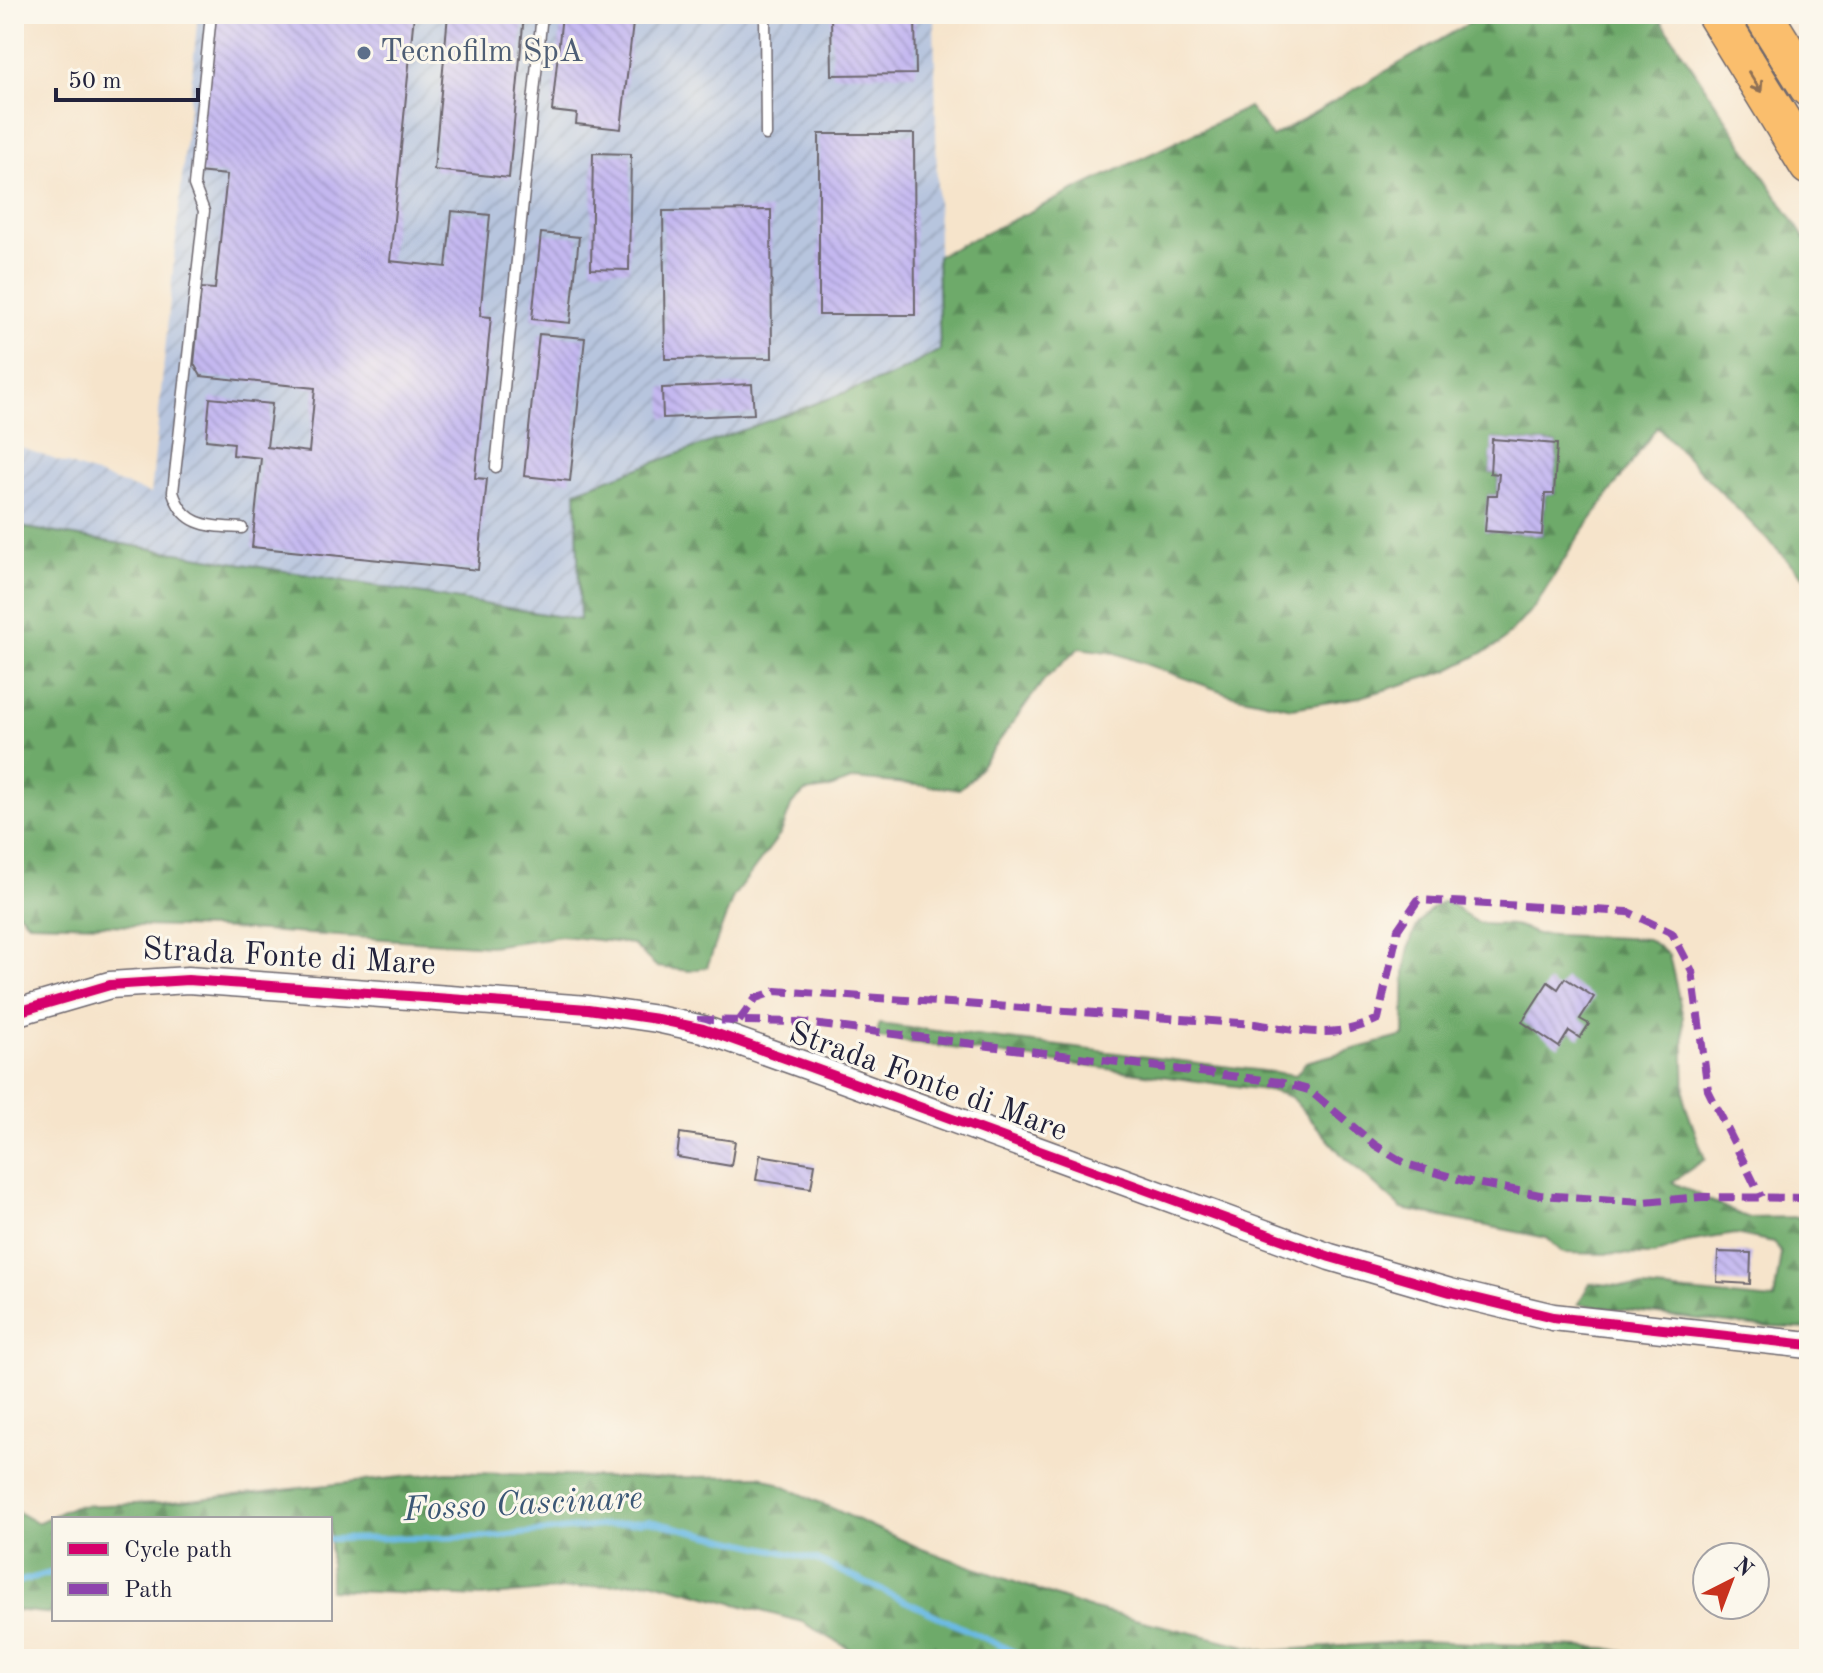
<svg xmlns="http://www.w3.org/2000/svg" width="1823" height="1673" viewBox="0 0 1823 1673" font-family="'Old Standard TT',serif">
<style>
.industrial{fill:url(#industrial-furrows)}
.forest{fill:url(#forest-firs);stroke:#486652;stroke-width:2;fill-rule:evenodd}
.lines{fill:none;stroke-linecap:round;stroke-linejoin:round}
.stream{stroke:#69b9e4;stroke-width:6}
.building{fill:url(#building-back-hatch)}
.service-casing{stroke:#6c666d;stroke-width:13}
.tertiary-casing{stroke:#6c666d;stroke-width:29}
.motorway-casing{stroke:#6c666d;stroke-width:41}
.service{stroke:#fff;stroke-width:10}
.tertiary{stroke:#fff;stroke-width:26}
.motorway{stroke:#fabe6d;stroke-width:38}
.quiet{stroke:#8e44ad;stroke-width:8;stroke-dasharray:16 8;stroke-linecap:butt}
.cycleway-casing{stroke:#fbf7ec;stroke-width:15}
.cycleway{stroke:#d6006c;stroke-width:10}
.oneway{stroke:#8e7054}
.service-dot{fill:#5c6f8a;stroke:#fbf7ec;stroke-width:3}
.labels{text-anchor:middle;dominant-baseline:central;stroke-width:6;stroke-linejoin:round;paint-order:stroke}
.service-label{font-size:32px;fill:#4e5e75;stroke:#fbf7ec;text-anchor:start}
.street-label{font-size:32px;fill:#22223b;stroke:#fbf7ec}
.water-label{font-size:34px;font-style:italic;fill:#3b5776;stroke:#fbf7ec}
</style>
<defs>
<pattern id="industrial-furrows" width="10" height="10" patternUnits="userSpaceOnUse" patternTransform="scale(2)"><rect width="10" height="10" fill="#b7c5de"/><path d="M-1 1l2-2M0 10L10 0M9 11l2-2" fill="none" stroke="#9da9bf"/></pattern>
<pattern id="forest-firs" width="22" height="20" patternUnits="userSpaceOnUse" patternTransform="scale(2)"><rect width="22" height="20" fill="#6eaa6a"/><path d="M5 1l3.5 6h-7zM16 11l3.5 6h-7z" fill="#5a8a58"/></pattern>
<pattern id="building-back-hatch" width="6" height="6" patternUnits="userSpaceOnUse" patternTransform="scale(2)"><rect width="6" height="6" fill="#c4b8f0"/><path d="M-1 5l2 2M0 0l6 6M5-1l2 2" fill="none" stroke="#a89ecf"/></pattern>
</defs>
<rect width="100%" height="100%" fill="#fbf7ec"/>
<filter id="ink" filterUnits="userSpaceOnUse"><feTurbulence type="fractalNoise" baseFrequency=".0125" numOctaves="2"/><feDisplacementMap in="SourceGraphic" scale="16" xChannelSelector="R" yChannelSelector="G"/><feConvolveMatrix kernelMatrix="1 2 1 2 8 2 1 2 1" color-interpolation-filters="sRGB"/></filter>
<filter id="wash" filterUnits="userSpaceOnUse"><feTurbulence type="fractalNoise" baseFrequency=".006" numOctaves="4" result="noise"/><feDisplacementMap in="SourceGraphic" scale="32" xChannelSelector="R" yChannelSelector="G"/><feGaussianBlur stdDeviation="1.8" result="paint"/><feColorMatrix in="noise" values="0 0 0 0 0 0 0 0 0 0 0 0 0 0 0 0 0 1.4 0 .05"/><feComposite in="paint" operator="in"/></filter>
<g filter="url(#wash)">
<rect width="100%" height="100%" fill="#f6e4cb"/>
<polygon class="industrial" points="198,14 934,14 940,350 896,374 576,491 580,620 14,526 14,445 151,494"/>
<g class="forest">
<path d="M1485,14h172l152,231v337l-152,-155 -80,112 -41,66 -36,39 -53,27 -86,26 -69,11 -63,-14 -114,-41 -36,-5 -35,32 -72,98 -13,11 -105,-10 -27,10 -22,3 -13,12 -11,29 -48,64 -26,70 -17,4 -33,-4 -25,-23 -70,-8 -72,10 -275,-18 -186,-5 -11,-11 -4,-19v-367l566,94 -4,-129 320,-117 44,-24 -3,-94 312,-149 23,30zM1493,439l64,5 -3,50h-9l-3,41 -56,-4 2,-36h9l2,-21 -9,-1z"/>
<path d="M1447,900c11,8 24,23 38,24 20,2 30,-3 49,10l114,5 21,16 14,62 2,87 20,55 -33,23 75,36 62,-1v112l-57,-3 -174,-22 12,-21 184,17 7,-47 -8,-11 -38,-8 -48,8 -33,13 -91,-2 -16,-15 -145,-29 -60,-54 -51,-58 -19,-6 -395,-53 2,-14 417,51 10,-13 98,-26c2,-46 -9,-115 43,-136z"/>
<polygon points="447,1472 623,1478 761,1476 922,1549 1085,1607 1267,1651 1418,1641 1606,1648 1657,1659 867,1659 802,1622 651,1581 481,1597 330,1590 330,1519 54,1519 54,1614 14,1610 14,1510 37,1523 74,1506 162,1503"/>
</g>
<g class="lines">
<g class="stream">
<polyline points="330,1539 490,1537 649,1521 817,1560 1029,1659"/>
<polyline points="14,1583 54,1572"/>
</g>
</g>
<g id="blocks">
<g class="building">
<polygon points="213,14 414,14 390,261 446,267 452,211 490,215 480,316 491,317 475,478 487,479 478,570 252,547 261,458 233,455 234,443 206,440 210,398 272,404 267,447 309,452 315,388 201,376 194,364 201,288 215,289 227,175 197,172"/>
<polygon points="448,14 524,14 509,178 434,170"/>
<polygon points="562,14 634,14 621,129 576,124 577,114 552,111"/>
<polygon points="831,14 915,14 916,74 832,75"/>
<polygon points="819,134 914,134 915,315 819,315"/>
<polygon points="593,153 631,154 629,270 591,269"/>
<polygon points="771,210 772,358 665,359 663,211"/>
<polygon points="541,233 579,237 570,323 532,319"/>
<polygon points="539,334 585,338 570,481 524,476"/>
<polygon points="752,384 754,414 663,418 662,388"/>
<polygon points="1492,439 1557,444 1554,494 1545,494 1542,535 1485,531 1488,495 1497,495 1499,474 1490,473"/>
<polygon points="1565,978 1594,997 1580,1019 1589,1024 1580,1038 1569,1031 1559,1047 1522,1022 1548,982 1558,989"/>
<polygon points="680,1133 735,1141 731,1166 677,1157"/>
<polygon points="760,1155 815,1164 811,1188 756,1180"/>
<polygon points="1718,1252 1751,1253 1750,1284 1717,1282"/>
</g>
</g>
</g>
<g filter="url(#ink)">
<use href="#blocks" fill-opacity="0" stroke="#6c666d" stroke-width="2"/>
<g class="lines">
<g class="service-casing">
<g id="service">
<path d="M211,14l-17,171 10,26 -31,281c11,36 37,34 69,36"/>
<polyline points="765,14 766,135"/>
<polyline points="496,467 542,14"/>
</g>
</g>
<g class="tertiary-casing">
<polyline id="tertiary" points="14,1013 110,985 188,980 588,1009 657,1019 703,1029 810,1067 1330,1257 1450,1292 1553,1317 1809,1345"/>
</g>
<g class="motorway-casing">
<g id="motorway">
<polyline points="1716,14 1809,166"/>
<polyline points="1763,14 1809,88"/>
</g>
</g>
<use href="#service" class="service"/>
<use href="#tertiary" class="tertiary"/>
<use href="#motorway" class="motorway"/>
<g class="quiet">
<polyline points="697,1020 797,1022 1279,1082 1309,1090 1375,1145 1406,1164 1465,1181 1540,1195 1643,1202 1702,1197 1809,1198"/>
<path d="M739,1021l17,-23 20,-7 479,33c46,7 79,16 123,-5l20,-90 20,-29 210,12 44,21 20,38 16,119 53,107"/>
</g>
<g class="cycleway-casing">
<polyline id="cycleway" points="14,1013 110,985 188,980 588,1009 657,1019 703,1029 810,1067 1330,1257 1450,1292 1553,1317 1809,1345"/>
</g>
<use href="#cycleway" class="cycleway"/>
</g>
<defs><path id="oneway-shaft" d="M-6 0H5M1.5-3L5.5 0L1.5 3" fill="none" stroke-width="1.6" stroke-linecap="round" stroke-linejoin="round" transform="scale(2)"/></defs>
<use class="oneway" href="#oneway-shaft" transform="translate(1755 82) rotate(58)"/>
</g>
<circle class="service-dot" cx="364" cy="53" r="8"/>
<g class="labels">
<g class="service-label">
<text x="380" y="53">Tecnofilm SpA</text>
</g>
<g class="street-label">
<text transform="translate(289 958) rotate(3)">Strada Fonte di Mare</text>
<text transform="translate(928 1083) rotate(20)">Strada Fonte di Mare</text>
</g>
<g class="water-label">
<text transform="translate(523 1505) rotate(-3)">Fosso Cascinare</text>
</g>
</g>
<rect width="1823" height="1673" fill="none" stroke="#fbf7ec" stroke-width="48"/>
<rect x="52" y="1517" width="280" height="104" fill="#fbf7ec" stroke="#a4a2a5" stroke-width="2"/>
<rect x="68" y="1543" width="40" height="12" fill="#d6006c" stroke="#a4a2a5" stroke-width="2"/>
<text x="124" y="1557" font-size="24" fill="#22223b">Cycle path</text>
<rect x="68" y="1583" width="40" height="12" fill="#8e44ad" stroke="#a4a2a5" stroke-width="2"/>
<text x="124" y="1597" font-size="24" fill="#22223b">Path</text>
<g transform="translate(1731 1581) rotate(42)"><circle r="38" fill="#fbf7ec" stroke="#a4a2a5" stroke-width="2"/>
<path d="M0-6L14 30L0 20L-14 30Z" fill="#c8321e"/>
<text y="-12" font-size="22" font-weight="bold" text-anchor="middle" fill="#22223b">N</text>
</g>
<path d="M56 88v12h142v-12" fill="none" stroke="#22223b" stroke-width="4"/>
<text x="68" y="88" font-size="24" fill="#22223b" stroke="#fbf7ec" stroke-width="6" paint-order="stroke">50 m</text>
</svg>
